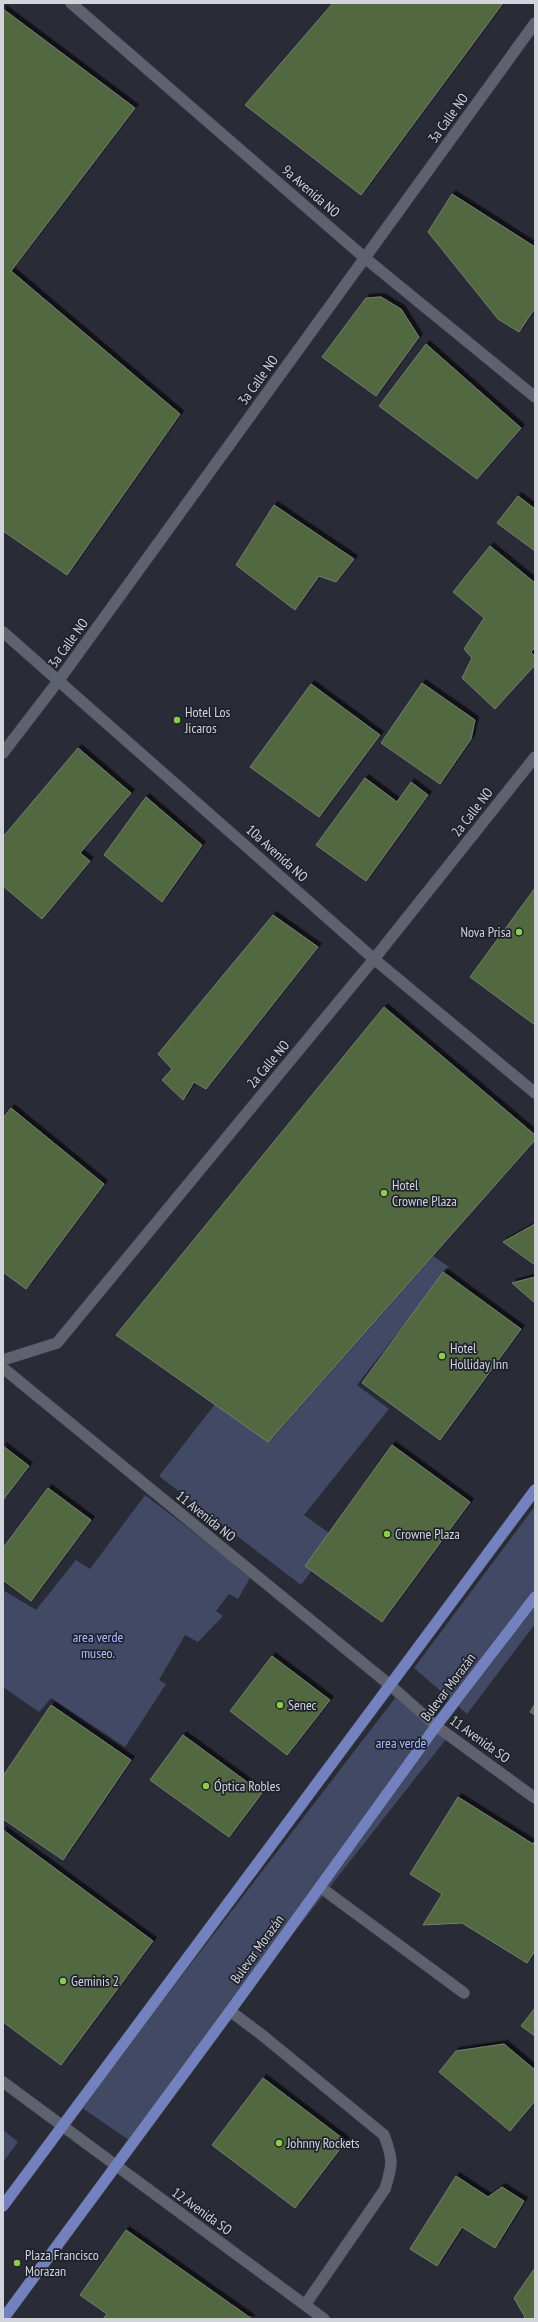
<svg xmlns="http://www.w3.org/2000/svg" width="538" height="2322" viewBox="0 0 538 2322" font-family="'PT Sans Narrow',sans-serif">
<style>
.green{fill:#414965}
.building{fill:#516740;stroke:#767e71;filter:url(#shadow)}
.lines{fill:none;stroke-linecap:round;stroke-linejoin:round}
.service-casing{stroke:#43464e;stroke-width:12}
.minor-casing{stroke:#43464e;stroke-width:12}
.tertiary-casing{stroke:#43464e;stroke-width:12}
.primary-casing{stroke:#43464e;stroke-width:12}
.service{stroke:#5e626e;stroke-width:11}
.minor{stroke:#5e626e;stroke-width:11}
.tertiary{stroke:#5e626e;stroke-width:11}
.primary{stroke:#7381bf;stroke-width:11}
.poi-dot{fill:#8ace47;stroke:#1f222c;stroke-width:1.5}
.labels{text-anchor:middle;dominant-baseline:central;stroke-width:3.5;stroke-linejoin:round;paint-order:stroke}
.street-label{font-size:14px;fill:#d2d4db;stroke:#1f222c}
.poi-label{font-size:14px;fill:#d2d4db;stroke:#1f222c;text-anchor:start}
.park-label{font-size:14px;fill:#abbcfd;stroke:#1f222c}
</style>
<defs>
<filter id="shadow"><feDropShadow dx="3.5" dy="-3.5" stdDeviation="0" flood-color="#0009"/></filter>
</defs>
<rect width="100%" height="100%" fill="#292b36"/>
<g class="green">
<polygon points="417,1245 449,1267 357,1385 389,1409 304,1515 336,1538 301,1585 159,1476 311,1281"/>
<polygon points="145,1495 251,1576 238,1599 229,1594 216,1611 223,1616 198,1642 185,1635 159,1680 166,1684 125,1747 51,1698 39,1712 3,1687 3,1590 36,1610 76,1560 90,1569"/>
<polygon points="535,1506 535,1624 467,1714 414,1668"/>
<polygon points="399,1693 447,1738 130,2141 81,2107"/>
<polygon points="3,2130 18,2142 3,2162"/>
</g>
<g class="building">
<polygon points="333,3 503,3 361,195 245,105"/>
<polygon points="3,9 135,108 11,271 180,414 67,575 3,531"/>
<polygon points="452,194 535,247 535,308 519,332 498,319 428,232"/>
<polygon points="381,297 401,309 419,337 376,396 322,357 366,298"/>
<polygon points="426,344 521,428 477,479 379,406"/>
<polygon points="518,496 535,509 535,551 497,523"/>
<polygon points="274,505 354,559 336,582 319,576 295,610 236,565"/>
<polygon points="490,546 535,583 535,647 531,652 535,657 535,665 495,709 462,678 472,658 464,649 484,618 453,592"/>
<polygon points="422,683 475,720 471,739 440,784 381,743"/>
<polygon points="311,684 380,735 319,817 250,767"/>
<polygon points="78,748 131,793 80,853 90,861 42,919 3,886 3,837"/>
<polygon points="365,778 397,802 411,782 428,795 366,881 316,845"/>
<polygon points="146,797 202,845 162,902 104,855"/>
<polygon points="535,888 535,1025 470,977"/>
<polygon points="273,915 318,947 206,1089 194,1082 183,1100 162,1080 172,1069 158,1054"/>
<polygon points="384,1007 535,1135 535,1140 268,1442 116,1335"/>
<polygon points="11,1108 104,1184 26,1289 3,1272 3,1118"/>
<polygon points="535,1224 535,1265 503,1242"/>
<polygon points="443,1272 521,1329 440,1440 362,1383"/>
<polygon points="535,1277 535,1303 512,1283"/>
<polygon points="392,1445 470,1502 382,1622 305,1566"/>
<polygon points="3,1446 29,1466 3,1500"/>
<polygon points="48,1488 91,1520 31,1601 3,1580 3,1548"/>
<polygon points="272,1656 330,1700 287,1755 230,1711"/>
<polygon points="535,1704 535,1715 530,1712"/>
<polygon points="51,1705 131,1760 63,1860 3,1819 3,1776"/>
<polygon points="183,1735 262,1793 229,1837 150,1780"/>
<polygon points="458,1797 533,1844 535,1841 535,1951 527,1963 462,1923 423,1925 442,1894 410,1874"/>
<polygon points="3,1830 153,1941 61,2065 3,2022"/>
<polygon points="535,2008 535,2036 521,2026"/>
<polygon points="504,2044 535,2070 535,2101 510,2131 439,2072 456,2051"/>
<polygon points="263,2078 346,2141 295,2208 212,2145"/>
<polygon points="456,2176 488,2197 502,2187 524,2201 495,2248 462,2227 437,2266 410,2249"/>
<polygon points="126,2230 252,2319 103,2319 107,2314 80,2295"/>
<polygon points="535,2268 535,2319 523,2319 525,2317 514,2298"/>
</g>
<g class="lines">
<g class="service-casing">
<g id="service">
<polyline points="320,1887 464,1993"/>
<path d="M230,2011l32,24 122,100c9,24 9,29 1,54l-80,116"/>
</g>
</g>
<g class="minor-casing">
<g id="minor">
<polyline points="71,3 365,258 535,397"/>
<polyline points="3,632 374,959 535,1093"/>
<polyline points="3,753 59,680 535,23"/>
<polyline points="3,1360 57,1343 374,959 535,757"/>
</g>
</g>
<g class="tertiary-casing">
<g id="tertiary">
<polyline points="3,1368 391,1686 436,1726 535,1798"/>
<polyline points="3,2082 324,2319"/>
</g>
</g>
<g class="primary-casing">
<g id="primary">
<polyline points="3,2206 535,1490"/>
<polyline points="3,2319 230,2011 436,1726 535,1597"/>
</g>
</g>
<use href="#service" class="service"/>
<use href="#minor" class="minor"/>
<use href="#tertiary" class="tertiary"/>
<use href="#primary" class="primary"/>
</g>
<g class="poi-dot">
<circle cx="177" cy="720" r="4"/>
<circle cx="519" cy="932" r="4"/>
<circle cx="384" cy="1193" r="4"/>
<circle cx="442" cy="1356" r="4"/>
<circle cx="387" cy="1534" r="4"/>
<circle cx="280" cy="1705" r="4"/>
<circle cx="206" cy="1786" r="4"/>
<circle cx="63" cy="1981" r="4"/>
<circle cx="279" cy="2143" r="4"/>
<circle cx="17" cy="2263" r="4"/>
</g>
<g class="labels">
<g class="street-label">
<text transform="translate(448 118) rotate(-54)">3a Calle NO</text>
<text transform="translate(311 191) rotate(41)">9a Avenida NO</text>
<text transform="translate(258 380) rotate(-54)">3a Calle NO</text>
<text transform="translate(68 643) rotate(-54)">3a Calle NO</text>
<text transform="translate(472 812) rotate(-52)">2a Calle NO</text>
<text transform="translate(277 853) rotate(42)">10a Avenida NO</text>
<text transform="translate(268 1064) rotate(-50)">2a Calle NO</text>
<text transform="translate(206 1516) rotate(39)">11 Avenida NO</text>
<text transform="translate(448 1687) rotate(-53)">Bulevar Morazán</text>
<text transform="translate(480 1739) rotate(36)">11 Avenida SO</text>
<text transform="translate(257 1949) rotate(-54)">Bulevar Morazán</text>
<text transform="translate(202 2211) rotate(36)">12 Avenida SO</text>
</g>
<g class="poi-label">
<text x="185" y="712">Hotel Los<tspan x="185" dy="16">Jicaros</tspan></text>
<text x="511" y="932" text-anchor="end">Nova Prisa</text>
<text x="392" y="1185">Hotel<tspan x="392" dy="16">Crowne Plaza</tspan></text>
<text x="450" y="1348">Hotel<tspan x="450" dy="16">Holliday Inn</tspan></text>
<text x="395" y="1534">Crowne Plaza</text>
<text x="288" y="1705">Senec</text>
<text x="214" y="1786">Óptica Robles</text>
<text x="71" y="1981">Geminis 2</text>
<text x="287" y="2143">Johnny Rockets</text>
<text x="25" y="2255">Plaza Francisco<tspan x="25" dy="16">Morazan</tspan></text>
</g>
<g class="park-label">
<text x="98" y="1637">area verde<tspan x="98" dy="16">museo.</tspan></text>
<text x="401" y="1743">area verde</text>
</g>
</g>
<rect width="538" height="2322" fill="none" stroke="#d2d4db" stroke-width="8"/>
</svg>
